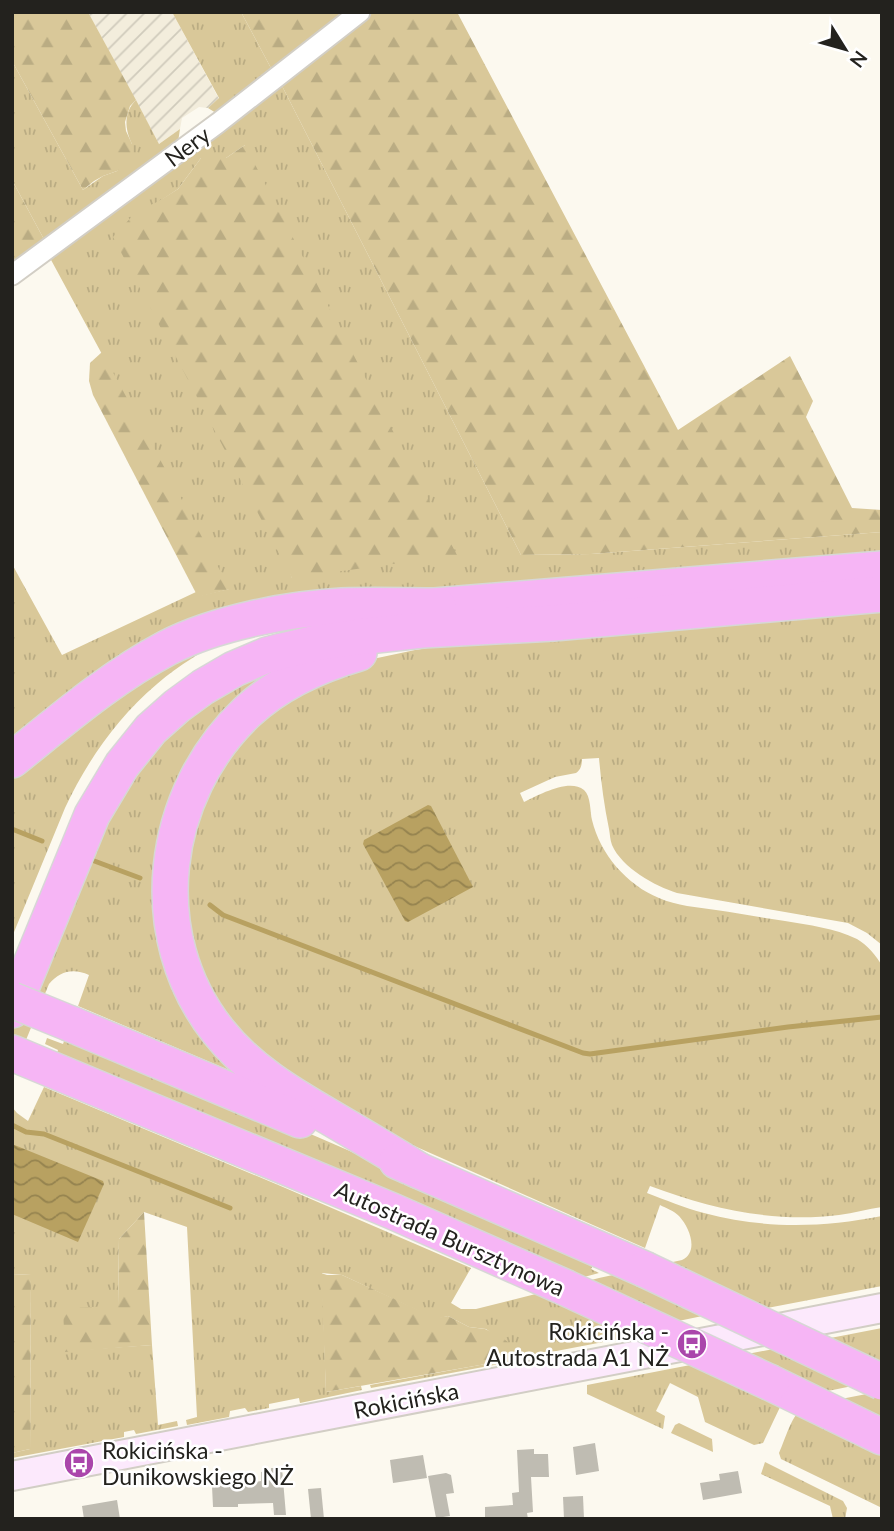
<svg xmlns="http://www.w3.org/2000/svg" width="894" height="1531" viewBox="0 0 894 1531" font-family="Lato,sans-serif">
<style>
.industrial{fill:url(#industrial-furrows)}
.grass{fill:url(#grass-tufts);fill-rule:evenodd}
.forest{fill:url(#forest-firs)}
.water{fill:url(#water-waves)}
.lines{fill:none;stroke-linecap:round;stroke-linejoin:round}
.stream{stroke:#b8a161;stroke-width:5}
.building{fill:#bfbcb2}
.minor-casing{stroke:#d2cec5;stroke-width:23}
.secondary-casing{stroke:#d2cec5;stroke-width:32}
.motorway-casing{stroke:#d7d7d6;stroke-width:38}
.minor{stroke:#fff;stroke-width:19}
.secondary{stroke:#fce9fc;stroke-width:28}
.motorway{stroke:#f6b5f5;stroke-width:35}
.motorway-bridge-casing{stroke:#d7d7d6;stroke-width:38;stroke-linecap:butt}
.motorway-bridge{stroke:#f6b5f5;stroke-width:35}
.labels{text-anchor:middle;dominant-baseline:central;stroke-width:5;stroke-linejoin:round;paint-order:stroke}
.street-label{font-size:23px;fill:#23221e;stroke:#fff}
.poi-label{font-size:23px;fill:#23221e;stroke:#fff;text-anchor:end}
</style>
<defs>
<pattern id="industrial-furrows" width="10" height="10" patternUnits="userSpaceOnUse" patternTransform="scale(1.75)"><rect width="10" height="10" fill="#f3eddc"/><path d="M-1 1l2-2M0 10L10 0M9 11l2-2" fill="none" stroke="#d0cbbc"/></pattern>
<pattern id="grass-tufts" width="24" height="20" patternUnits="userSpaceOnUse" patternTransform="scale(1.75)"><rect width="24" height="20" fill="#d9c899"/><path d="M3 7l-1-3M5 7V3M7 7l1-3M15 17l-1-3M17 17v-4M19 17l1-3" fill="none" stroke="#baac83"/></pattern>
<pattern id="forest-firs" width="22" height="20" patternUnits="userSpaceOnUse" patternTransform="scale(1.75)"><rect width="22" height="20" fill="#d9c899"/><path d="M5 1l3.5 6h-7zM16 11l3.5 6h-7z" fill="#baac83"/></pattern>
<pattern id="water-waves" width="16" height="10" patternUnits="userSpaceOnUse" patternTransform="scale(1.75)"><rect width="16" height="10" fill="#b8a161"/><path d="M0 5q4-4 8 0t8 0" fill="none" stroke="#95834f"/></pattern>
</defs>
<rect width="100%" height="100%" fill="#fcf9ef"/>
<polygon class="industrial" points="88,12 172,12 219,99 208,108 199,107 182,118 180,129 159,144"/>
<g class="grass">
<polygon points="172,12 241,12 272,70 216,113 208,108 219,98"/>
<path d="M12,61l71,129 20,-14 14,-5 15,-27c-7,-15 -9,-31 4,-44l23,44 21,-15 -2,13 -132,101 -34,-63z"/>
<path d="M280,82l241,473 70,-1 291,-22v26l-582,44 -288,141v-179l50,91 134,-63 3,4 30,-7 -179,-331zM245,145v1l47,432 -132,-377 18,-12 23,-31h25z"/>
<path d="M882,605v340l-15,-12 -19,-10 -171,-30c-22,-7 -55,-25 -65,-48 -2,-5 -2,-11 -3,-16 -5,-24 -8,-48 -10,-71l-17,1c0,5 -1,11 -6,14l-21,4 -35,16 4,9c15,-7 45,-24 60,-12 7,6 6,22 8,30 8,34 35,65 67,78 18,8 38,9 57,12 23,3 46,8 69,11 24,4 49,7 72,18 10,6 20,17 25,27v241c-14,2 -28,6 -43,8 -65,8 -128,-6 -189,-29l-3,7c19,7 37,15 57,20 61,16 116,15 178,3v70l-141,27 -29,1 -72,15 -21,10 -94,18 -4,3 -150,28 -1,-3 154,-28 -38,-28 -17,-2 -21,-11 -12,3 -94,-44 -20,-2 4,119 35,-6 1,4 -62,13 -1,-5 -30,6v4l-21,4 -3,-4 -15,3 -1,6 -42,8 -1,-5 11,-3 -10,-190 -43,-15 -25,27 -1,67 -53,45 87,-6 6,80 19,-4 1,5 -42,8 -2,-4 -10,2v5l-112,21v-5l18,-4 1,-174 -19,-1v-167l5,6 11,8 16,-34 239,100 188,81 -20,35 10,6h15l123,-31 83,-18c17,-8 8,-32 -3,-44 -5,-5 -13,-8 -19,-11l-15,43 -303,-134 -110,-80 -49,-106 7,-106 64,-103 114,-59 47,-10 51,-8z"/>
<path d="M228,635c-24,16 -49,30 -71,49 -40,34 -70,77 -92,124l-53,129v-166l94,-74z"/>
<path d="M291,659l-22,25 -106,191 82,202 -167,-71 11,-31c-16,-7 -29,-4 -40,9l-37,90v-41l90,-215 79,-103z"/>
<path d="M67,1033c178,71 353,148 529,226l-5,10 8,4 -26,7 -518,-220 3,-10 -13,-6 2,-6 16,6z"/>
<polygon points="882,1328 882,1380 808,1395 781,1405 763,1443 754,1445 705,1422 698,1397 670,1383 656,1411 665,1416 663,1429 587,1394 587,1385"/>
<path d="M882,1391v117l-101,-49 -2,-6c7,-15 12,-38 26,-47z"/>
<polygon points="679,1423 712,1439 713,1452 671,1433 675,1425"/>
<polygon points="765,1462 843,1501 847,1508 845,1519 833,1519 830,1506 761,1474"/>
</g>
<g class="forest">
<polygon points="12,12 88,12 136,100 130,106 125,122 126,131 132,144 132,158 117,171 103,176 94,181 83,190 12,61"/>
<polygon points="241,12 351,12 272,70"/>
<polygon points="372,12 457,12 678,430 790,356 813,401 806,417 852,508 882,510 882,532 591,554 521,555 280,82"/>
<polygon points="245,145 457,555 292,578 113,237 136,212 159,201 178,189 201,158 217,156 226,158"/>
<polygon points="12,180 46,243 12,268"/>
<polygon points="102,352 230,589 198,597 93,395 89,381 90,363"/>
<polygon points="144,1212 152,1345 65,1352 63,1308 118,1306 119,1239"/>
<polygon points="321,1273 327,1275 342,1275 436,1318 448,1316 469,1327 485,1329 498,1335 512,1345 525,1357 326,1392"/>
<polygon points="12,1274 31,1275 30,1449 12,1453"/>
</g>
<g class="water">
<polygon points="428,805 431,806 473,887 408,922 405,921 363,844 364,840"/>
<polygon points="12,1144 103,1181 104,1184 78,1242 12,1214"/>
</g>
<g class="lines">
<g class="stream">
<polyline points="12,829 42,841"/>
<polyline points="89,859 140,878"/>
<polyline points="210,905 223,915 583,1053 590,1054 788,1027 882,1017"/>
<polyline points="12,1125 26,1132 44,1134 230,1208"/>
</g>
</g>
<g class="building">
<polygon points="595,1443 599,1471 576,1475 573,1447"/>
<polygon points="534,1449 534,1454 548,1454 549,1477 531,1477 533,1512 527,1513 528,1519 485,1519 485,1507 513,1505 512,1493 519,1492 517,1450"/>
<polygon points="423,1455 427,1478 393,1483 390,1460"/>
<polygon points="271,1468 282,1468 286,1515 274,1515 273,1503 238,1504 238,1507 213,1507 212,1486 256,1484 256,1482 261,1481 261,1472 271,1471"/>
<polygon points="738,1471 742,1493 703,1500 700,1483 720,1480 719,1474"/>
<polygon points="446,1473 451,1475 454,1493 446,1494 450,1516 436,1518 428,1476"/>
<polygon points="321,1488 324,1519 311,1519 308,1489"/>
<polygon points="583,1496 584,1519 564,1519 563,1497"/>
<polygon points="117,1500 120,1519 84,1519 82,1506"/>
</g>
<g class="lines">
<g class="minor-casing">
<polyline id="minor" points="12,275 218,123 360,12"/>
</g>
<g class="secondary-casing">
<polyline id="secondary" points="12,1476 882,1308"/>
</g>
<g class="motorway-casing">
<g id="motorway">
<polyline points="435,606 882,569"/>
<path d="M359,653c-41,12 -80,29 -112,59 -87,82 -105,223 -29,319 31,39 70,62 113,87 29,17 58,34 87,52"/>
<path d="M12,760c50,-40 98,-82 155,-112 48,-25 121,-39 175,-42 32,-1 64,0 96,0"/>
<polyline points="12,1010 92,815 122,765 151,729 177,706 203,687 234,669 267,655 282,651 316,643 358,637 422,630 553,623 882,594"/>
<polyline points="71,1024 300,1120"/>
<polyline points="12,1053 392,1211 564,1287"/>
<polyline points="397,1161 644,1269"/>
<polyline points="771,1383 882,1437"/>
</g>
</g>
<use href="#minor" class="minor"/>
<use href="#secondary" class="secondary"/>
<use href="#motorway" class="motorway"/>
<g class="motorway-bridge-casing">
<g id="motorway-bridge">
<polyline points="12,1000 71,1024"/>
<polyline points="644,1269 882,1382"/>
<polyline points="564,1287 771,1383"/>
</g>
</g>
<use href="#motorway-bridge" class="motorway-bridge"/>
</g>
<defs>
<g id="bus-disc" transform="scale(1.575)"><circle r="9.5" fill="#aa46ab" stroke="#fff"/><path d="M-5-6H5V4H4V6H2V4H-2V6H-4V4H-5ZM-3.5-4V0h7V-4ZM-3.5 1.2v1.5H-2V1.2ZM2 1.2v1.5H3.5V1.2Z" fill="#fff"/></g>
</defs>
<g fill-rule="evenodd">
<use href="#bus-disc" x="692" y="1344"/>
<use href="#bus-disc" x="79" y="1463"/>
</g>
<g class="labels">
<g class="street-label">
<text transform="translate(187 146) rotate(-37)">Nery</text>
<text transform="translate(450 1238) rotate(24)">Autostrada Bursztynowa</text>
<text transform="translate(406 1400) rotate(-11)">Rokicińska</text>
</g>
<g class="poi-label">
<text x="669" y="1331">Rokicińska -<tspan x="669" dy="26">Autostrada A1 NŻ</tspan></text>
<text x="102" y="1450" text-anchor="start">Rokicińska -<tspan x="102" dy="26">Dunikowskiego NŻ</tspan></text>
</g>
</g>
<rect width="894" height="1531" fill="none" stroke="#23221e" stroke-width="28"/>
<g transform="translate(845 49) rotate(127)" stroke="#ffffff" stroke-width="5" paint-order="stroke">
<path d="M0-5L12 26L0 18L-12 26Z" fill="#23221e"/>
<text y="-10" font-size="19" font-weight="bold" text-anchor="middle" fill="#23221e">N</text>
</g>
</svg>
